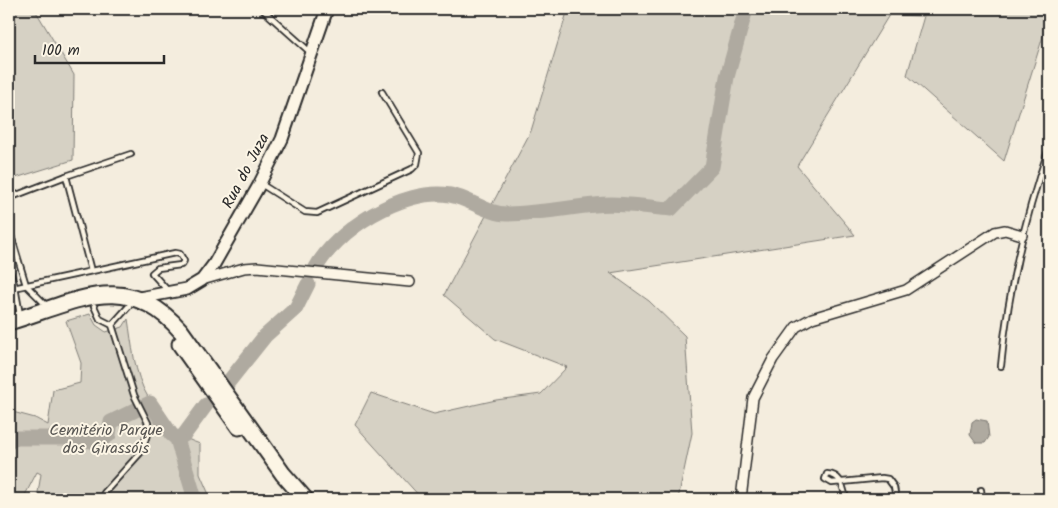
<svg xmlns="http://www.w3.org/2000/svg" width="1058" height="508" viewBox="0 0 1058 508" font-family="Kalam,sans-serif">
<style>
.green{fill:#d6d1c4;stroke:#807e78}
.water{fill:#afaaa0;stroke:#7a7771}
.lines{fill:none;stroke-linecap:round;stroke-linejoin:round}
.river{stroke:#afaaa0;stroke-width:15}
.service-casing{stroke:#2b2b2b;stroke-width:8}
.minor-casing{stroke:#2b2b2b;stroke-width:12}
.tertiary-casing{stroke:#2b2b2b;stroke-width:15}
.primary-casing{stroke:#2b2b2b;stroke-width:19}
.service{stroke:#fcf5e5;stroke-width:4.5}
.minor{stroke:#fcf5e5;stroke-width:9}
.tertiary{stroke:#fcf5e5;stroke-width:11}
.primary{stroke:#fcf5e5;stroke-width:15}
.labels{text-anchor:middle;dominant-baseline:central;stroke-width:4;stroke-linejoin:round;paint-order:stroke}
.street-label{font-size:16px;fill:#2b2b2b;stroke:#fcf5e5}
.park-label{font-size:16px;fill:#565451;stroke:#fcf5e5}
</style>
<rect width="100%" height="100%" fill="#f4edde"/>
<filter id="ink" filterUnits="userSpaceOnUse"><feTurbulence type="fractalNoise" baseFrequency=".02" numOctaves="2"/><feDisplacementMap in="SourceGraphic" scale="10" xChannelSelector="R" yChannelSelector="G"/><feConvolveMatrix kernelMatrix="1 2 1 2 8 2 1 2 1" color-interpolation-filters="sRGB"/></filter>
<g filter="url(#ink)">
<g class="green">
<polygon points="9,9 25,9 37,13 74,75 73,160 9,180"/>
<polygon points="568,9 1049,9 1049,17 1004,161 907,75 924,16 889,15 797,166 855,235 610,273 649,301 685,336 692,433 678,499 422,499 355,425 371,393 434,414 496,400 541,394 567,367 495,339 444,295 531,131"/>
<path d="M90,314l6,11 10,7 17,-5 5,-8c4,25 6,55 20,78 3,4 8,5 12,9 18,24 7,26 40,38v30l11,25h-174l4,-25 -4,-2 -14,27h-14v-88l26,7 13,7 5,-35 27,-7 1,-20 -15,-42z"/>
</g>
<polygon class="water" points="976,419 987,421 989,437 985,443 976,443 970,435 972,422"/>
<g class="lines">
<g class="river">
<path d="M314,271c21,-41 90,-84 136,-76 19,3 39,20 58,19 30,-1 58,-6 87,-9 24,-3 52,2 76,4l41,-42 15,-90 19,-68"/>
<polyline points="226,385 265,336 296,308 308,284"/>
<polyline points="177,439 184,435 206,405"/>
<polyline points="9,442 15,438 71,438 98,442 109,435 111,422 150,403 171,434 177,439 195,499"/>
</g>
<g class="service-casing">
<g id="service">
<polyline points="262,9 310,52"/>
<polyline points="66,176 131,154"/>
<polyline points="261,184 305,212 317,213 412,169 417,164 419,153 382,92"/>
<polyline points="9,198 66,176 91,271"/>
<polyline points="9,229 26,285 47,306"/>
<polyline points="9,268 15,287 20,315"/>
<polyline points="9,289 175,253 180,254 184,261 181,265 158,268 152,273 168,291"/>
<polyline points="94,306 100,319 112,325 134,395 148,423 148,431 142,451 104,493 102,499"/>
<polyline points="112,325 129,306"/>
<path d="M1001,366c7,-75 23,-147 48,-218"/>
<polyline points="981,490 982,499"/>
<path d="M846,499c-3,-12 -4,-24 -19,-25l-2,5 7,4 50,-5 6,1 6,8 2,12"/>
</g>
</g>
<g class="minor-casing">
<g id="minor">
<polyline points="202,280 244,268 257,267 410,282"/>
<polyline points="741,499 753,398 773,359 796,327 812,318 906,290 995,232 1005,230 1022,235"/>
</g>
</g>
<g class="tertiary-casing">
<polyline id="tertiary" points="139,298 187,289 202,280 214,264 258,187 282,139 327,9"/>
</g>
<g class="primary-casing">
<g id="primary">
<path d="M9,322c67,-20 117,-54 172,9l102,143 22,25"/>
<polyline points="180,344 239,427"/>
</g>
</g>
<use href="#service" class="service"/>
<use href="#minor" class="minor"/>
<use href="#tertiary" class="tertiary"/>
<use href="#primary" class="primary"/>
</g>
</g>
<g class="labels">
<g class="street-label">
<text transform="translate(246 171) rotate(-62)">Rua do Juza</text>
</g>
<g class="park-label">
<text x="106" y="430">Cemitério Parque<tspan x="106" dy="18">dos Girassóis</tspan></text>
</g>
</g>
<rect width="1058" height="508" fill="none" stroke="#fcf5e5" stroke-width="30"/>
<rect x="15" y="15" width="1028" height="478" fill="none" stroke="#2b2b2b" stroke-width="2" filter="url(#ink)"/>
<path d="M35 55v8h129v-8" fill="none" stroke="#2b2b2b" stroke-width="2.5"/>
<text x="42" y="55" font-size="15" fill="#2b2b2b" stroke="#fcf5e5" stroke-width="4" paint-order="stroke">100 m</text>
</svg>
